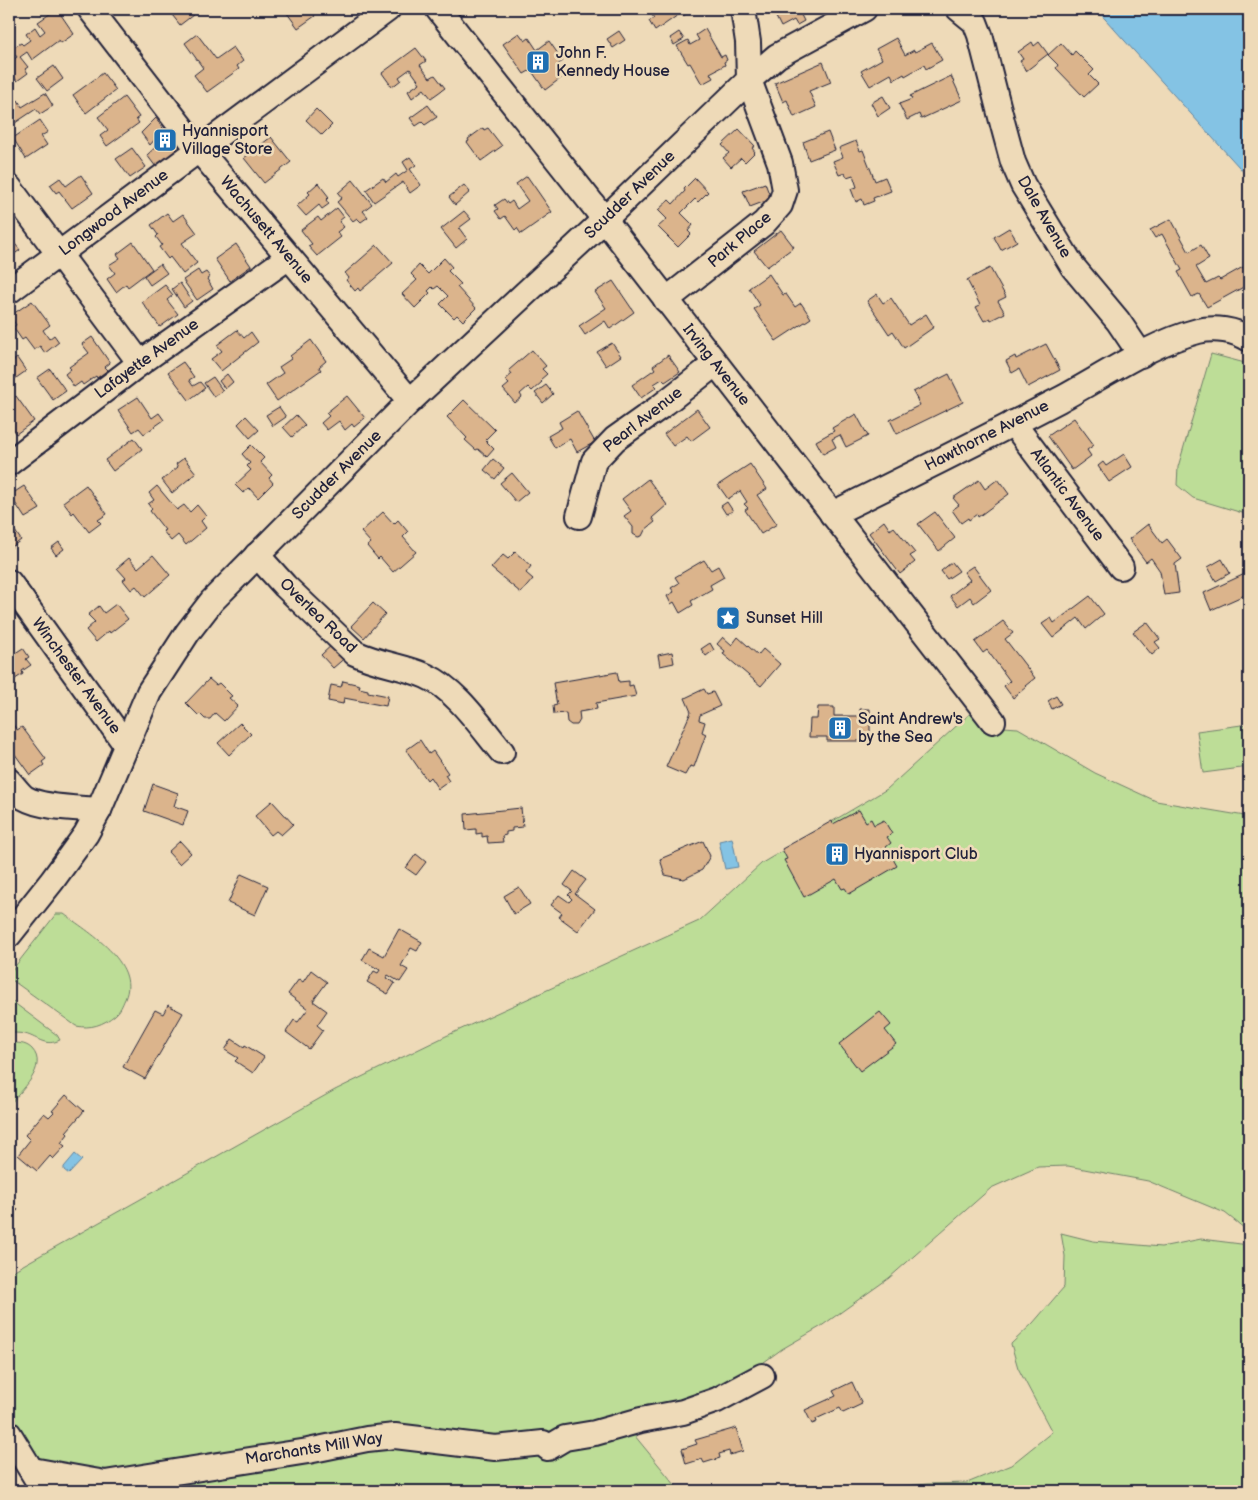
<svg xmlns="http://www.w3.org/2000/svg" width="1258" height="1500" viewBox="0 0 1258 1500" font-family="'Balsamiq Sans',sans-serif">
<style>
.green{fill:#bddd97;stroke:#708069}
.water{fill:#84c3e4;stroke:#5d83a0}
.building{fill:#dbb48c;stroke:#22223b}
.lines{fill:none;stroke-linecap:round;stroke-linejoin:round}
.minor-casing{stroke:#22223b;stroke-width:28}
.minor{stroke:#eedab8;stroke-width:24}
.labels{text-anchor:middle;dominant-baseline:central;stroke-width:5;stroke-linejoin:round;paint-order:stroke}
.poi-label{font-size:16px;fill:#22223b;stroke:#eedab8;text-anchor:start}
.street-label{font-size:16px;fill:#22223b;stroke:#eedab8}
</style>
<rect width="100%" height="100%" fill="#eedab8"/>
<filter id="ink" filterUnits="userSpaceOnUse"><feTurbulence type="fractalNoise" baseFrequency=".02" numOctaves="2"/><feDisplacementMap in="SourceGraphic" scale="10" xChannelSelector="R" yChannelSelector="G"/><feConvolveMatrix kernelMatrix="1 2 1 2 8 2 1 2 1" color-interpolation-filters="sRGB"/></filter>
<g filter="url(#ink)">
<g class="green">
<polygon points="1211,354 1245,363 1249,368 1249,515 1193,498 1177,485 1178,467"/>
<polygon points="974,710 989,726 1018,728 1095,773 1156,801 1245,816 1249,819 1249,1232 1225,1213 1148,1181 1068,1166 1038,1167 991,1188 889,1278 820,1327 782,1349 742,1378 630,1430 680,1491 38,1491 24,1441 9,1416 9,1273 335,1090 446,1036 699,921 762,863 887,789"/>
<polygon points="1249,724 1249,767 1203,773 1197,731"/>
<path d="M56,914h8c23,17 77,49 61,85 -3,6 -4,11 -10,16 -12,10 -24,14 -39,11l-67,-48v-4z"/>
<path d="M9,999l48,36 3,5c-15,7 -21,-2 -35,-6 -5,-1 -11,-1 -16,-1z"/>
<path d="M14,1043c7,0 13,1 18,6 17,18 -12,43 -23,56v-60z"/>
<polygon points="1061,1233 1093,1241 1161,1247 1201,1239 1249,1245 1249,1491 844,1491 928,1484 967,1483 1011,1465 1052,1432 1018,1368 1011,1344 1033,1323 1064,1287 1065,1256"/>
</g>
<g class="water">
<polygon points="1096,9 1249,9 1249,178"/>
<polygon points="732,838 738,867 725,869 719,841"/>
<polygon points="75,1154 82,1160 69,1174 64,1170 64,1167"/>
</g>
<g class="building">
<polygon points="57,9 74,34 61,43 59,40 32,60 27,52 20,57 28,67 25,69 28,73 17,81 9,69 9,63 17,57 11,49 21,43 23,45 30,40 26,34 35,27 40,35 45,31 38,22"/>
<polygon points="172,9 189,9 193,15 180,25 169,11"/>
<polygon points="284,9 310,9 315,16 298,28"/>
<polygon points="651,9 694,9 683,16 681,13 655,31 649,21 654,18 652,15 655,14"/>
<polygon points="784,9 798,9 804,21 797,25 794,20 781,27 776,17 786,11"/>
<polygon points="705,29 721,57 725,55 727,60 724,62 725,65 710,73 713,78 702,84 690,63 688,64 677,46 688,40 690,45 699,40 696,35"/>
<polygon points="619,31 625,40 613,48 607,39"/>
<polygon points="679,32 684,39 674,45 670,38"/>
<polygon points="519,33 525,41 529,38 537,50 549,41 563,61 558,64 565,75 545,90 531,70 524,74 503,44"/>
<polygon points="197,34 216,59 233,47 243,61 237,66 239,69 207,92 194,75 203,68 185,43"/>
<polygon points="896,38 905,55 914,50 915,52 932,43 942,60 926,69 924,65 905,76 904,74 894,80 891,74 870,86 861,71 882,59 876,49"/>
<polygon points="1032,42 1034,46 1039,42 1048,54 1026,71 1020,61 1023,59 1018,52"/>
<polygon points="1061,43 1072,55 1075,51 1094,70 1089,75 1098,84 1084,97 1056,68 1058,65 1048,55"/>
<polygon points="416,48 426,61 420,65 430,78 435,75 445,88 431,98 424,89 412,98 408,91 420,83 410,69 399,77 401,80 392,87 382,73"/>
<polygon points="823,62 831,82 809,91 816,107 794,117 787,100 783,102 775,83"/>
<polygon points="54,66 63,79 47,91 37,78"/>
<polygon points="103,73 116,90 86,113 73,95"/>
<polygon points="951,76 962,100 921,119 919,114 907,120 899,104 912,99 910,96"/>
<polygon points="45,93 53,106 40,114 36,109 9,127 9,106 18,100 22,107"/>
<polygon points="883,96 890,108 878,116 871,103"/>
<polygon points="124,97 139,117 136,119 139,123 107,146 100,136 108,130 98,117"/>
<polygon points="428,105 437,117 425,125 422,122 416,126 410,118"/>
<polygon points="316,109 332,125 322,135 306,120"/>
<polygon points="156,118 178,150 156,167 147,155 161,142 156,138 150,145 141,133"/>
<polygon points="40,120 48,132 41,136 47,145 26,159 13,138"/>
<polygon points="483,128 484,130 488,128 502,146 481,161 467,142 469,141 468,139"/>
<polygon points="739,129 755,146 752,148 755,152 745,162 741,158 731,167 723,158 729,153 722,145"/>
<polygon points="828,132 835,150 809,160 803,142"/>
<polygon points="271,137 291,162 264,183 244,158"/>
<polygon points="856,141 860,151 863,150 875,181 885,177 891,191 873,198 874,201 864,205 862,199 856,202 851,189 857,187 853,175 847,177 845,173 839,175 833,161 843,157 839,148"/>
<polygon points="132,148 146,167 130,178 116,159"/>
<polygon points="410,157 416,165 410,169 421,185 410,193 403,182 374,202 366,190 383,178 386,182 396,174 398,177 408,170 403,162"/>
<polygon points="81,175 93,193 72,208 59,191 56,193 50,185 60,178 66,186"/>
<polygon points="527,176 552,212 521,234 517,228 515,230 505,216 501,219 495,211 498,209 495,205 504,199 508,204 512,201 517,209 528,201 516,184"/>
<polygon points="695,178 708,192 698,202 695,199 681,213 693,225 688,231 691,234 678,247 658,227 667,219 658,210 669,200 673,204 685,191 684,189"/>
<polygon points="353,180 372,204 363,211 368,217 361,222 357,218 353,221 337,202 342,198 338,193"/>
<polygon points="318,183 329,197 326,200 329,204 322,209 319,205 306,216 297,206 310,194 308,192"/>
<polygon points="765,183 771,199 750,207 743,191"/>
<polygon points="464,185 470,192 455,205 449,197"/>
<polygon points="337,208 344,217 339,221 344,227 337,232 341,237 317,256 308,246 312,244 301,230 318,217 321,221"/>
<polygon points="464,211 471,219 459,228 467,239 456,248 441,229"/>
<polygon points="167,213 173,221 183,214 197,233 182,243 197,263 183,274 170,257 168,259 159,247 162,245 156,237 158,235 151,225"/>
<polygon points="1171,219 1189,252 1201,245 1209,259 1196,267 1206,284 1218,278 1220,280 1243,267 1249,277 1249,284 1207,307 1199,294 1192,297 1178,272 1182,270 1162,234 1155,238 1150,230"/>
<polygon points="1009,228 1017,241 1001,250 994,237"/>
<polygon points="781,230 794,247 767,267 754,251"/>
<polygon points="9,232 11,239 20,250 9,258"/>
<polygon points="133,242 152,269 128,287 126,284 116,292 107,279 115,273 109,265 120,258 117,254"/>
<polygon points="236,244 251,266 230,281 215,259"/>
<polygon points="377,245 393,263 360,291 358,288 355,291 346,280 349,278 345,273"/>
<polygon points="444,258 452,267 448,271 461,284 457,287 476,308 463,321 457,315 454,318 440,304 448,296 438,286 434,289 432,287 428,291 430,293 415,308 402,294 417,280 411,274 419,265 428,274"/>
<polygon points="160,264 167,273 150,285 144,276"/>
<polygon points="990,268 1006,297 998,301 1005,313 991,320 990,318 984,321 976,307 980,305 967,280"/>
<polygon points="198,270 201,275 206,272 210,277 207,279 213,289 197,300 183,280"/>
<polygon points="769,274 783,295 786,294 795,307 801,303 811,318 776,341 754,309 760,305 749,288"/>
<polygon points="613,281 634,312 610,329 605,321 585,335 579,326 606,308 595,292"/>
<polygon points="180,283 192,301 184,307 172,289"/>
<polygon points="165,285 173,295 167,300 178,314 160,327 142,302"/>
<polygon points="877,294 883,303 891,298 909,325 926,314 934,327 904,348 893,331 889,334 867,301"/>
<polygon points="32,301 50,325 43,330 49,339 54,335 59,342 45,353 40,346 34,350 25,338 22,340 13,327 16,325 10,316"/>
<polygon points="237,330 244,338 251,332 258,342 221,371 211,359 222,351 217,345"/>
<polygon points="92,337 110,363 105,367 108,370 97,378 96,376 83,385 81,382 74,387 65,374 71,369 69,367 89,353 82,344"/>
<polygon points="311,340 326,361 319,367 321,370 277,401 266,385 283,373 279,367 291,359 290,356"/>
<polygon points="612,343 621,356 606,366 597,352"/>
<polygon points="1046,344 1060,370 1028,387 1019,369 1012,373 1006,361 1015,356 1016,359"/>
<polygon points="532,350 546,366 542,369 547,374 540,380 542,382 532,391 528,387 520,394 522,397 515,403 503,389 509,384 505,380 512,374 509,370"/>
<polygon points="668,355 680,372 665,382 662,379 654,384 657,387 641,398 632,385 655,369 653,366"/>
<polygon points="17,358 26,371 9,383 9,364"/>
<polygon points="183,362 194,377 189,380 193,386 200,382 205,388 189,400 168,372"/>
<polygon points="50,369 66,391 53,400 37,378"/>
<polygon points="227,374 233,382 225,389 219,381"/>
<polygon points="949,374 963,402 897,434 890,420 920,405 913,392"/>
<polygon points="213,377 223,391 214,397 204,383"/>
<polygon points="546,385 553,394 543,403 535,393"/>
<polygon points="9,393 10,393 13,398 16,396 34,421 16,434 9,425"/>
<polygon points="347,396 365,418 354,427 352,424 345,430 339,421 327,430 321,423 329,416 326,413"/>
<polygon points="138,397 152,418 159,413 164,420 144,434 139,428 133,432 118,410"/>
<polygon points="464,400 495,430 485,440 494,449 487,457 478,449 476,450 465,440 467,438 447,417"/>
<polygon points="279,407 286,417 273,426 266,415"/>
<polygon points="697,409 710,427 691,441 687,436 673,446 664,434"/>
<polygon points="577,411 595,442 577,452 570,439 555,448 548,436 562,428 559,422"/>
<polygon points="856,414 868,436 846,447 840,435 832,439 836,447 823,454 816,441 834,431 832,428"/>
<polygon points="296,415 305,425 292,437 283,427"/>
<polygon points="246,416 259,430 250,438 238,424"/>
<polygon points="1074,418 1094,445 1087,450 1091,456 1072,470 1048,436"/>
<polygon points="134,438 142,449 113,471 105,460"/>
<polygon points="251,445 264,458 260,462 272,475 269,478 273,483 258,498 249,488 243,493 235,485 251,470 247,466 250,463 242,454"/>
<polygon points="1124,454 1132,467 1109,482 1098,466 1103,462 1106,466"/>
<polygon points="184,458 196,473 172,493 162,480 178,467 176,464"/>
<polygon points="493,459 504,468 495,479 484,470"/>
<polygon points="750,464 767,489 757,495 777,524 761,534 745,510 748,508 744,504 747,502 740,491 728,499 718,485"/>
<polygon points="512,473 528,492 516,502 500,483"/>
<polygon points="648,479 667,505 652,518 655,522 645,530 642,536 638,537 633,534 633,527 624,516 631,511 622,499"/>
<polygon points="998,479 1009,494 978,517 977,514 969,520 968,518 961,523 952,510 959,505 953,498 979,480 985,489"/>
<polygon points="86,485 107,514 98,520 101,523 89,532 74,512 72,514 63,502"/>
<polygon points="24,486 40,509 25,518 10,495"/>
<polygon points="157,486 177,510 184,505 190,512 197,505 206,516 201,521 206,528 186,545 178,535 171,541 163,531 165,530 150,511 152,509 148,504 154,500 149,493"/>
<polygon points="727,502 733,511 726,514 721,506"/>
<polygon points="383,512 394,524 398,520 408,532 403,537 416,552 393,572 380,557 378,559 367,546 371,543 361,532"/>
<polygon points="935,512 955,538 939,551 918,524"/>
<polygon points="884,521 890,530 894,527 915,553 910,556 915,562 900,574 869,533"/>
<polygon points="1148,524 1162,543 1167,539 1182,559 1175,564 1179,593 1164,595 1160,571 1151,558 1146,562 1129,539"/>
<polygon points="15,531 21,540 9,549 9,535"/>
<polygon points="59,542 64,549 56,555 51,548"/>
<polygon points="515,552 531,566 526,573 533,579 521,593 491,568 503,555 508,559"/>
<polygon points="153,555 170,575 145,597 136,586 131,590 123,580 126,578 117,568 129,558 138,568"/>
<polygon points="1222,559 1230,573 1216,581 1208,567"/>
<polygon points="704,560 711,570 718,566 724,577 710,585 712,589 691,601 693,605 680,613 674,602 671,604 667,596 674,592 671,588 679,583 675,577"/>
<polygon points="952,562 959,571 947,579 941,571"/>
<polygon points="973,566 991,590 974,603 970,597 958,606 950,596 970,580 964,572"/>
<polygon points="1249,572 1249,593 1211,610 1204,593"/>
<polygon points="1090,596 1104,614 1086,629 1078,618 1053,638 1042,624 1051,618 1054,623"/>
<polygon points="373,603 385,614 364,638 351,626"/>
<polygon points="116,604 128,619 110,633 109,631 96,642 86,630 95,622 88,615 99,606 104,613"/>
<polygon points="1003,621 1013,633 1005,639 1035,678 1025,686 1026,687 1013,698 1004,686 1010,681 987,650 983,653 975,642"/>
<polygon points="1147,622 1160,639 1155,642 1160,648 1152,655 1133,632"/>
<polygon points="723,637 732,645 738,637 758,655 763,649 780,664 761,686 723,654 725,651 717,644"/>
<polygon points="334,643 347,656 333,668 321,655"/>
<polygon points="710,643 714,650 706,656 701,649"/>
<polygon points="23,648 29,657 26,659 31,665 22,671 23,674 12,681 9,676 9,657"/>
<polygon points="672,652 674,663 660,666 658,655"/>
<polygon points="617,672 619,682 629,681 629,686 633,685 636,696 596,703 597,709 579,712 580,720 577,725 571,725 567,722 566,713 554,714 553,706 557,705 553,683"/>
<polygon points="209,679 216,685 219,683 232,696 229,698 238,706 224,721 215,713 210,719 205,719 200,714 198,715 186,703"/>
<polygon points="343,681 360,685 359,688 368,690 368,692 388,696 386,706 344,698 343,704 328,701 331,685 341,687"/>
<polygon points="704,689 707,694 713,692 720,706 700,715 699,720 705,722 702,732 706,734 694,767 690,766 685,775 666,767 691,712 685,698"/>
<polygon points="1056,696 1061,704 1052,709 1048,701"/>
<polygon points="818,707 834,707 834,716 860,716 860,709 870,709 870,741 827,741 827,737 809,737 810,719 817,719"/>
<polygon points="9,719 17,730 22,727 46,759 42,762 44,765 30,775 9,746"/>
<polygon points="240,723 251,734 229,755 218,743"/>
<polygon points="420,740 429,754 433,751 448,773 445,775 449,781 438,789 430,777 427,780 406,750"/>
<polygon points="153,784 178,793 174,806 188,811 183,825 144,811"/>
<polygon points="272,801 293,824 281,835 276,831 271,835 255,816"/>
<polygon points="521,808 523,827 512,828 512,831 506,832 506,835 502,836 503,842 488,843 487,836 482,837 482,833 476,834 476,829 466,830 465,814"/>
<polygon points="859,810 866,822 871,819 874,825 884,820 892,834 887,837 891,843 886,847 897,866 849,894 845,888 842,889 836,879 804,897 784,860 787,859 782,849 832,821 833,824"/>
<polygon points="180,841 191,853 179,864 168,852"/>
<polygon points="703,841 710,856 702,870 684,879 665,875 660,859"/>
<polygon points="416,854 426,862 416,875 406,868"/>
<polygon points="574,871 586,880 575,894 595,909 578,931 559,917 562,913 551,905 559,895 569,902 572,899 568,895 572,891 564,885"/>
<polygon points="241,874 268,886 255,915 228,903"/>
<polygon points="519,887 530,904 514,914 504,896"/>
<polygon points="399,929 422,942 417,951 411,948 401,966 408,970 400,982 388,975 386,978 395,983 388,994 367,982 374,971 378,973 380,970 362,960 369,948 384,956"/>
<polygon points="311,970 327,982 313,1001 327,1011 317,1025 323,1030 309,1049 286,1032 294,1020 298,1022 308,1009 288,994 299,979 303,982"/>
<polygon points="168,1005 183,1013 145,1079 123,1067 155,1010 163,1014"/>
<polygon points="880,1012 891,1025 885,1030 896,1044 860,1071 839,1044"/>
<polygon points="232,1039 244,1047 245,1045 264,1057 253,1073 235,1061 238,1058 225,1050"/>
<polygon points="66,1095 84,1111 66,1132 68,1134 61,1143 65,1146 53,1159 50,1156 37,1171 18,1155 30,1140 25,1135 44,1113 49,1117 54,1112 52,1111"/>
<polygon points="9,1197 18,1210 9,1217"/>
<polygon points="852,1382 862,1404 843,1413 840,1408 816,1419 817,1422 812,1424 805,1410 836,1396 833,1391"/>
<polygon points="736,1428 743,1451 730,1455 729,1451 719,1454 720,1458 704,1463 702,1459 686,1464 682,1449 697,1444 695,1440"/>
</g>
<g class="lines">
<g class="minor-casing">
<g id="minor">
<polyline points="90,9 199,150 410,401"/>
<polyline points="438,9 594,206 993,721"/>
<polyline points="959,9 975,22 980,35 1003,125 1013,162 1023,185 1073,267 1118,321 1141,355"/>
<polyline points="9,187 140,363"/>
<polyline points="9,291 388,9"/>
<polyline points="666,300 764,223 780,205 785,190 780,163 749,80 748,42 743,9"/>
<polyline points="1013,423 1121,567"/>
<polyline points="9,463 140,363 279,264 287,256"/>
<path d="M832,514c76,-37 152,-75 227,-114 43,-23 92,-57 139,-69 17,-4 37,-1 51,8"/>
<polyline points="579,516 594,461 615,439 660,407 715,364"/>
<path d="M257,555l28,31 70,67c23,11 48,13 71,23 30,13 55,51 76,76"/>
<polyline points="9,582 126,745"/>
<path d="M9,781c5,5 10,13 16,17 17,10 54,10 74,12"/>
<polyline points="9,935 52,881 86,834 99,810 149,692 188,632 212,601 410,401 604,220 749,80 777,56 864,9"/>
<polyline points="9,1434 44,1491"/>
<polyline points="32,1470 105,1483 308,1451 367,1439 395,1436 495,1448 543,1443 548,1448 565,1438 595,1433 641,1420 683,1412 717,1400 762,1376"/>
</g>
</g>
<use href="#minor" class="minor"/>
</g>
</g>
<defs>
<g id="building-square" transform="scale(1.25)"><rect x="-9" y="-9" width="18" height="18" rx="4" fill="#1f6fb2" stroke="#eedab8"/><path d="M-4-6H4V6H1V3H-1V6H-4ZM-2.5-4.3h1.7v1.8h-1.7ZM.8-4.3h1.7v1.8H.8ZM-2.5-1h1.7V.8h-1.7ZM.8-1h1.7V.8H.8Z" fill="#fff"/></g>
<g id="sight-square" transform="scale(1.25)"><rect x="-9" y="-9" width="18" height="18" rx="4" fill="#1f6fb2" stroke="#eedab8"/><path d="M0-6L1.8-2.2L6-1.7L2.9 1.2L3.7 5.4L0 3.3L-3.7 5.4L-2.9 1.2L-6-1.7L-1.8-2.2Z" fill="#fff"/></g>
</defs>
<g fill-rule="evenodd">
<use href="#building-square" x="538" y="62"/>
<use href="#building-square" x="165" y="140"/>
<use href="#sight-square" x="728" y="618"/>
<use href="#building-square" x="840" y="728"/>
<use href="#building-square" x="837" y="854"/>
</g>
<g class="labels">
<g class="poi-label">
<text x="556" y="53">John F.<tspan x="556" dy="18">Kennedy House</tspan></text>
<text x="182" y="131">Hyannisport<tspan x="182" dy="18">Village Store</tspan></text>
<text x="746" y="618">Sunset Hill</text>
<text x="858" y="719">Saint Andrew's<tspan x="858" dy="18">by the Sea</tspan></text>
<text x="854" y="854">Hyannisport Club</text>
</g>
<g class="street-label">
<text transform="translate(630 195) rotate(-44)">Scudder Avenue</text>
<text transform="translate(114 213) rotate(-37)">Longwood Avenue</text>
<text transform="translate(1044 217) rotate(60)">Dale Avenue</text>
<text transform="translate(266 230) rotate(50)">Wachusett Avenue</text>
<text transform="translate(740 240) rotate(-40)">Park Place</text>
<text transform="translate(147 359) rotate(-36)">Lafayette Avenue</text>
<text transform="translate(716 365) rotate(52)">Irving Avenue</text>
<text transform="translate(643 420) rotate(-38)">Pearl Avenue</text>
<text transform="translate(987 436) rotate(-27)">Hawthorne Avenue</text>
<text transform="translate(337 475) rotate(-45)">Scudder Avenue</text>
<text transform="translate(1067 495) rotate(53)">Atlantic Avenue</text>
<text transform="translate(318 616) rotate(44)">Overlea Road</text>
<text transform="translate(76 676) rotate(54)">Winchester Avenue</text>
<text transform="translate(314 1449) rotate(-9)">Marchants Mill Way</text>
</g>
</g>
<rect width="1258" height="1500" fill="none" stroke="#eedab8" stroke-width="30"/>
<rect x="15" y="15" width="1228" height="1470" fill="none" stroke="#22223b" stroke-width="2" filter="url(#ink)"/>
</svg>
